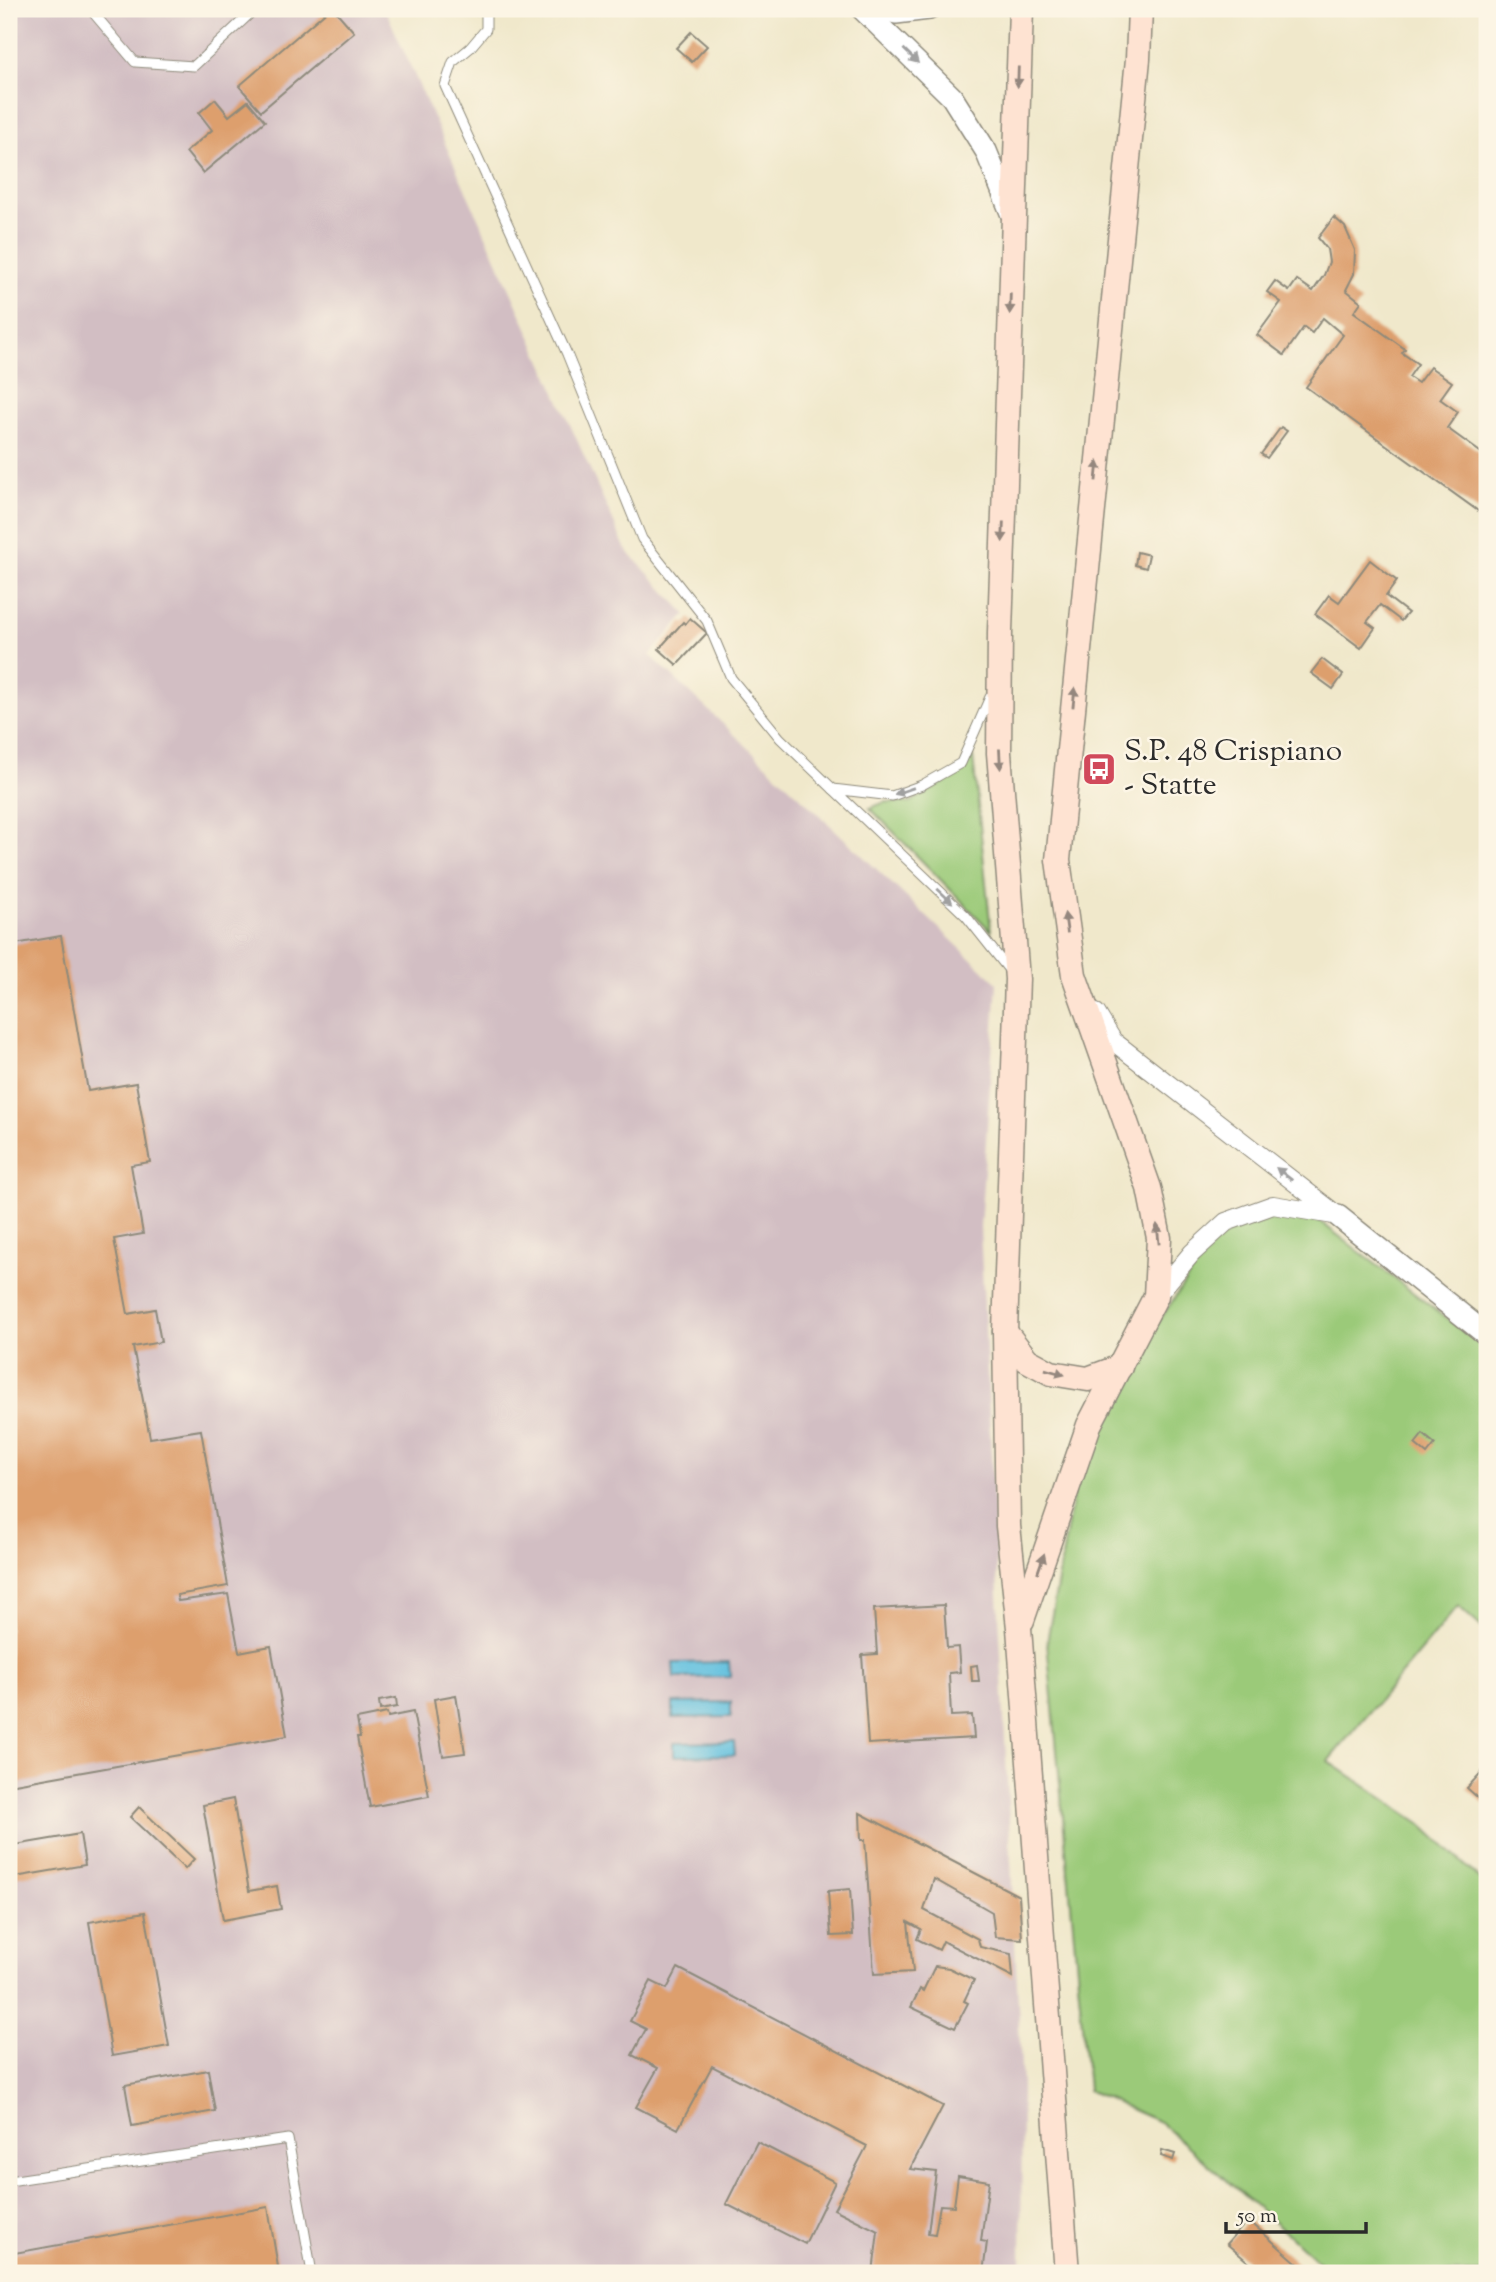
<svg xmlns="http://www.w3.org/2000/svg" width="1496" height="2282" viewBox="0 0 1496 2282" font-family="'Sorts Mill Goudy',serif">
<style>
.industrial{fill:#d2bec3}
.green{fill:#9bca79;stroke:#637a52;stroke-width:2}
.water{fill:#61c0df;stroke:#467685;stroke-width:2}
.building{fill:#dd9f6d}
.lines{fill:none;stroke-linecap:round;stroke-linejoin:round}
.service-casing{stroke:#8e8a7b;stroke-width:11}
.minor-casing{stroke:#8e8a7b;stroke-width:20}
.tertiary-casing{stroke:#8e8a7b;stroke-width:24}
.secondary-casing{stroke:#8e8a7b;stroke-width:27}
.service{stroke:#fff;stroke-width:9}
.minor{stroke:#fff;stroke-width:18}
.tertiary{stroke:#fff;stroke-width:21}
.secondary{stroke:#fee3d2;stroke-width:24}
.oneway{fill:#a0a0a0}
.oneway2{fill:#94877e}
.labels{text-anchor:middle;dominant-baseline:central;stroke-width:5;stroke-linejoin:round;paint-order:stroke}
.poi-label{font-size:30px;fill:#2b2b2b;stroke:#fcf5e5;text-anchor:start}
</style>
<rect width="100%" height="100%" fill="#fcf5e5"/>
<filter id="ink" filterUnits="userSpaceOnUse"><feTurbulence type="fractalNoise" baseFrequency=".0143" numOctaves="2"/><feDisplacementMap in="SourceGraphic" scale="14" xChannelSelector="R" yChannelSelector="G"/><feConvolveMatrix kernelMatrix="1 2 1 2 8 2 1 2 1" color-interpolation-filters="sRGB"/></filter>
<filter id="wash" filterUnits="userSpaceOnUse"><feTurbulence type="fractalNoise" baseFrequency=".00686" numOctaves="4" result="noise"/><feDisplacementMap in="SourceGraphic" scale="28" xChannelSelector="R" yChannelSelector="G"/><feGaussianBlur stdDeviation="1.57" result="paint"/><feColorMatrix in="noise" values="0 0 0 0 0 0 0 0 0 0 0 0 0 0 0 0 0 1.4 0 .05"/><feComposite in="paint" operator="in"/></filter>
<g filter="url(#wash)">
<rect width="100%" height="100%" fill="#f0e8cb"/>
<polygon class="industrial" points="9,9 385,9 626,550 686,614 650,655 997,983 980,1227 1022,2087 1021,2273 9,2273"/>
<g class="green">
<polygon points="973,757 991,931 870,808 885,802 909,803 955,776"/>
<polygon points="1255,1214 1310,1214 1487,1349 1487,1632 1458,1606 1328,1761 1420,1823 1487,1886 1487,2273 1332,2273 1160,2122 1088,2090 1047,1642 1076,1479 1139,1351 1214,1239"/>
</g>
<g class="water">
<polygon points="729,1662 730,1677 674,1678 673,1663"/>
<polygon points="731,1702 731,1717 673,1718 673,1703"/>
<polygon points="734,1742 735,1755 674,1756 674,1743"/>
</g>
<g id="blocks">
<g class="building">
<polygon points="329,9 334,9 354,32 261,111 239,86"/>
<polygon points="691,32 707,46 692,62 676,48"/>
<polygon points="215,99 229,116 248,101 265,121 203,173 186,152 212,130 199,113"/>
<polygon points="1334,217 1345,227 1355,250 1354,274 1346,290 1361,302 1354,312 1405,349 1402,353 1418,364 1409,377 1418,383 1430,367 1452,382 1440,399 1458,412 1447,428 1487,457 1487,505 1481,513 1306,387 1343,335 1323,318 1312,333 1304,327 1284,355 1257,335 1281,302 1267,292 1275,281 1289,291 1297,280 1313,291 1324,275 1329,262 1327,249 1318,238"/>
<polygon points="1281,427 1287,431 1267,458 1261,454"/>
<polygon points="1137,552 1149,555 1146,568 1135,565"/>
<polygon points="1370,560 1397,581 1386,596 1408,613 1401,621 1380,605 1367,622 1375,628 1361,648 1315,614 1329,595 1339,602"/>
<polygon points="690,618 707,633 677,665 659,649 683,622 685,624"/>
<polygon points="1322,659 1343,675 1333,689 1311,673"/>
<polygon points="61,936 88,1091 136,1083 150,1162 131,1165 143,1234 114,1239 128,1314 155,1309 161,1342 133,1347 150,1438 201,1430 228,1586 177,1595 178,1601 228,1594 239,1652 271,1646 287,1736 9,1785 9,945"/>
<polygon points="1423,1434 1435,1444 1427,1454 1415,1444"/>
<polygon points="944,1605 947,1648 958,1647 960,1672 949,1673 951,1716 972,1715 974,1738 868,1744 862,1655 877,1654 874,1609"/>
<polygon points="977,1665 979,1681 972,1681 971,1666"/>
<polygon points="456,1695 465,1753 443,1756 434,1699"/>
<polygon points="396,1698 397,1707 380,1710 379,1701"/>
<polygon points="413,1712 429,1796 370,1807 357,1737 360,1737 357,1719 387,1713 388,1717"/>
<polygon points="1487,1766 1487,1806 1467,1788"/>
<polygon points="233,1799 249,1891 277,1886 281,1909 223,1920 203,1805"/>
<polygon points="139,1807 194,1859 185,1869 130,1817"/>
<polygon points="860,1813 1019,1896 1022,1939 995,1937 992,1912 934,1879 924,1910 978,1939 980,1947 1011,1954 1013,1977 943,1941 939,1950 917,1939 921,1929 908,1922 913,1972 874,1974 865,1840 861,1840"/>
<polygon points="80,1834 85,1865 9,1878 9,1846"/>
<polygon points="850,1889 853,1935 831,1936 828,1891"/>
<polygon points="145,1912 169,2046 112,2056 89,1922"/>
<polygon points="935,1966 949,1968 974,1980 964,2001 968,2003 955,2028 911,2007 920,1989 923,1991"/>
<polygon points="678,1968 943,2106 910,2169 936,2172 928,2233 935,2234 940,2205 954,2206 958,2176 989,2181 981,2241 987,2242 983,2273 873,2273 878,2231 834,2209 867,2146 712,2066 678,2129 636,2107 658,2068 632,2055 646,2029 630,2021 651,1981 667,1989"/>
<polygon points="208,2070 215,2111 132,2126 125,2085"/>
<polygon points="757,2142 835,2182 805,2244 726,2204"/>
<polygon points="1162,2150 1175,2154 1173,2160 1161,2156"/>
<polygon points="268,2207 279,2273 9,2273 9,2254"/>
<polygon points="1248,2220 1303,2268 1299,2273 1261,2273 1227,2244"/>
</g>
</g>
</g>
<g filter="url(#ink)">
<use href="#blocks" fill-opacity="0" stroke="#8e8a7b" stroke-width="2"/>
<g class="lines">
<g class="service-casing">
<g id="service">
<polyline points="90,9 135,62 194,66 255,9"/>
<polyline points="483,9 486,13 486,29 470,48 453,62 445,86 567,354 642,539 707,621 731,678 780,738 833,789"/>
<polyline points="990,697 961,763 922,785 892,796 833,789 966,916 1009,970"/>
<polyline points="9,2181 288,2139 312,2273"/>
</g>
</g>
<g class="minor-casing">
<g id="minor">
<polyline points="1096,1013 1113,1041 1338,1216"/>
<polyline points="1156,1296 1192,1253 1226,1222 1273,1205 1334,1215"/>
</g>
</g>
<g class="tertiary-casing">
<g id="tertiary">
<polyline points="862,9 952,97 986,151 1012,215"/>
<polyline points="877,9 896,13 929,9"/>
<polyline points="1338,1216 1487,1335"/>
</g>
</g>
<g class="secondary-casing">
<g id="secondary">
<polyline points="1021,9 1000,632 999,753 1017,979 1005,1332 1008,1526 1019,1628 1067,2273"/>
<polyline points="1005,1332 1027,1360 1051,1373 1088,1379 1120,1367"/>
<polyline points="1022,1620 1089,1425 1156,1296 1159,1238 1149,1188 1074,975 1058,860 1138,59 1140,9"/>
</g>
</g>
<use href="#service" class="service"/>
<use href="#minor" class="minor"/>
<use href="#tertiary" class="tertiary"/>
<use href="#secondary" class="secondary"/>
</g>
<defs><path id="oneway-solid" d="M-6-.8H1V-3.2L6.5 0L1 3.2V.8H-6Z" transform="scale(1.75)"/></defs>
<g class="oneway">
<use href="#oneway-solid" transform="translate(911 56) rotate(44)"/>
<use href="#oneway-solid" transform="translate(904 791) rotate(161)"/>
<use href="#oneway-solid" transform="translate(945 896) rotate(43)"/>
<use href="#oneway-solid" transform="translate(1284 1174) rotate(-142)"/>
</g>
<g class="oneway2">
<use href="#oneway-solid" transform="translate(1018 77) rotate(92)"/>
<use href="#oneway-solid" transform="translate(1010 304) rotate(92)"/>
<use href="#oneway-solid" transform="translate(1097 471) rotate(-84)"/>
<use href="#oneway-solid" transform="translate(1003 532) rotate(92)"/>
<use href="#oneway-solid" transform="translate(1074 697) rotate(-84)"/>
<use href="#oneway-solid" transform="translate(1000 759) rotate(87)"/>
<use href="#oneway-solid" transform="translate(1066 923) rotate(-98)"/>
<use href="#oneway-solid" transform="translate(1158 1234) rotate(-96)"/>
<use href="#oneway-solid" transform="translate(1055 1372) rotate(16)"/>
<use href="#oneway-solid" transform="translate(1041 1563) rotate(-71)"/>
</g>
</g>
<defs>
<g id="bus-square" transform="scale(1.75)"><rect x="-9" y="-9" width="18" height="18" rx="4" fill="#d1495b" stroke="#fcf5e5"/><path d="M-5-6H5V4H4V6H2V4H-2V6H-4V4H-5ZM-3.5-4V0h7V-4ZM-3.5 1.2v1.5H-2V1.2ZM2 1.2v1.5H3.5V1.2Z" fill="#fff"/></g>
</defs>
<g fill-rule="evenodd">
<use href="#bus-square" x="1099" y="769"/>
</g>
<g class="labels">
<g class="poi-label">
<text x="1124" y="752">S.P. 48 Crispiano<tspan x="1124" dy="34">- Statte</tspan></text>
</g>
</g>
<rect width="1496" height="2282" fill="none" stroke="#fcf5e5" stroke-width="35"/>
<path d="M1226 2222v10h140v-10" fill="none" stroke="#2b2b2b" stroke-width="3.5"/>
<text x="1237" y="2222" font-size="21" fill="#2b2b2b" stroke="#fcf5e5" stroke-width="5" paint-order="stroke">50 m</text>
</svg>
